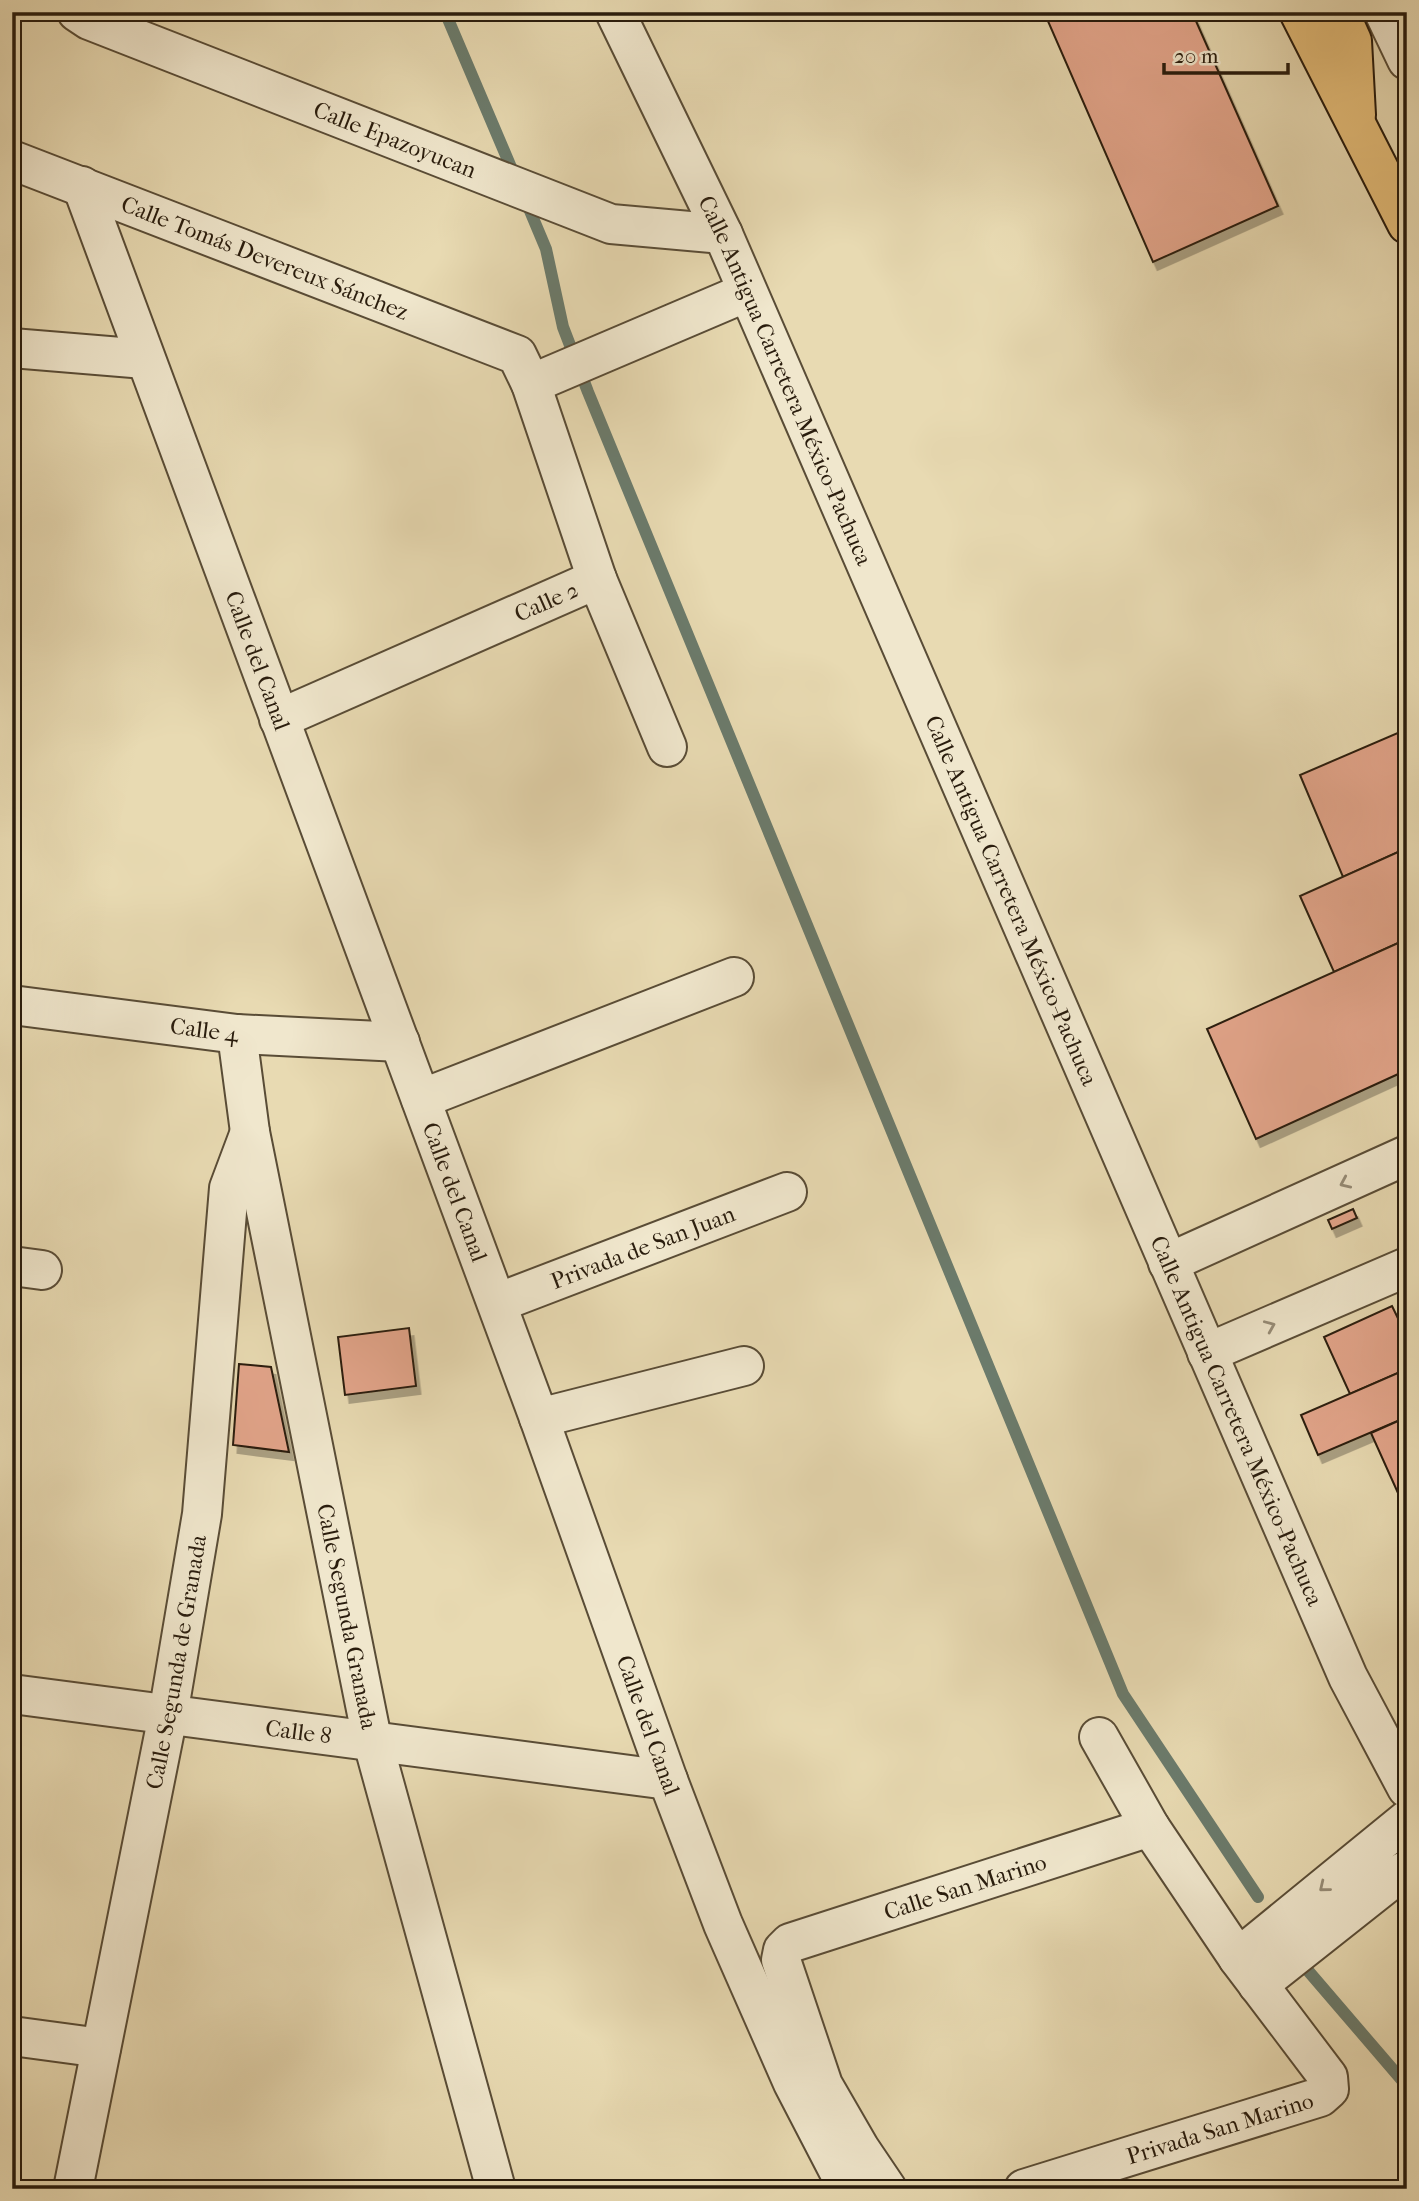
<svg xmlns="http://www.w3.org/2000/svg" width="1419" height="2201" viewBox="0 0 1419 2201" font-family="'IM FELL French Canon',serif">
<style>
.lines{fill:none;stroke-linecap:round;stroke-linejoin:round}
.stream{stroke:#6b7b6c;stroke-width:12}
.building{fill:#e3a58b;stroke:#291c0d;stroke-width:2;filter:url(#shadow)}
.minor-casing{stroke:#594c36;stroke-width:42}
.major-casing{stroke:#291c0d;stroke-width:42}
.minor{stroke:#f0e7cd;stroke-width:38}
.major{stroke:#e4bd79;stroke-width:38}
.oneway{stroke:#968c77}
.labels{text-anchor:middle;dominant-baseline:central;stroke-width:6;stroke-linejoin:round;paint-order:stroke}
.street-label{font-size:23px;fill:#291c0d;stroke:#f0e7cd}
</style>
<defs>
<filter id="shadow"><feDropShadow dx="4.5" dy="8" stdDeviation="0" flood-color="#0004"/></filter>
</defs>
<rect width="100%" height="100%" fill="#e8dab2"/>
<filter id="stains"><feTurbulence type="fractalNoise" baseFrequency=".00286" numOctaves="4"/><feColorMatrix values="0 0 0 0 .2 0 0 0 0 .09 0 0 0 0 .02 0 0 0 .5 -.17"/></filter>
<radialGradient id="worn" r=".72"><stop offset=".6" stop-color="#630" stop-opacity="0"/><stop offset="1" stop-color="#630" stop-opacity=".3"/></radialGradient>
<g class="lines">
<g class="stream">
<polyline points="445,12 516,179"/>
<polyline points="525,199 546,249 563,327 588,392 1123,1694 1258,1897"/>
<polyline points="1304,1966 1407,2086"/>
</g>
</g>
<g class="building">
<polygon points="1044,12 1192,12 1278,206 1153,262"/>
<polygon points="1407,729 1407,848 1343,877 1300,775"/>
<polygon points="1407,848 1407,939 1334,972 1300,896"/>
<polygon points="1407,939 1407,1070 1256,1139 1207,1029"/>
<polygon points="1353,1209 1357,1218 1332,1229 1328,1220"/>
<polygon points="1392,1306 1407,1337 1407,1369 1350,1394 1324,1337"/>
<polygon points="409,1328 416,1386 345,1395 338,1337"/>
<polygon points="239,1364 271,1367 289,1452 233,1445"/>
<polygon points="1407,1369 1407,1417 1318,1455 1301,1415"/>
<polygon points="1407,1417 1407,1513 1371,1433"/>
</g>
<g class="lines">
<g class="minor-casing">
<g id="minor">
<path id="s1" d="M77,12l12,8 522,204 112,10"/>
<path id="s2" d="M615,12l108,222 625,1443 59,111"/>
<polyline points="1384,12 1407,60"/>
<path id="s3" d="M12,160l505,195 14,29 66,195 70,168"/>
<path id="s4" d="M82,186l457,1232 129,362 55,144 70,159 55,106"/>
<polyline points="12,348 145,359"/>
<polyline points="531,384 747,292"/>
<path id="s5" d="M279,719l318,-140"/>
<path id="s6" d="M12,1005l225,29 163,8"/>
<path id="s7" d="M237,1034l13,98 122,607 124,450"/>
<polyline points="421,1099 734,977"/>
<polyline points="1168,1263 1407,1155"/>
<polyline points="12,1266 42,1270"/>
<path id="s8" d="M497,1303l290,-111"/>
<polyline points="1207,1353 1407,1267"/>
<polyline points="539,1418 744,1366"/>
<path id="s9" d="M12,1694l656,86"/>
<polyline points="1238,1958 1407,1820"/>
<polyline points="1258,1985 1397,1875 1407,1870"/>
<polyline points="12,2036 101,2048"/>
<path id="s10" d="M73,2189l95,-474 34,-201 27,-326 21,-56"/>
<path id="s11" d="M887,2189l-27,-40 -37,-64 -42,-125 2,-10 7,-7 360,-116"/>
<path id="s12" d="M1024,2189l296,-92 9,-8 -1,-12 -90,-119 -88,-131 -51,-90"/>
</g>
</g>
<g class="major-casing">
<g id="major">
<polyline points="1299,12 1407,224"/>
<polyline points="1339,12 1352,41 1356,115"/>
</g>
</g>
<use href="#minor" class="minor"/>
<use href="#major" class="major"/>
</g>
<defs><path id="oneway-chevron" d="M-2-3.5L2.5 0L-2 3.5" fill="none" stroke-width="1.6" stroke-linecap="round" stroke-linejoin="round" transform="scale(1.75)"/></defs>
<g class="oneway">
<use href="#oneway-chevron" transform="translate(1345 1183) rotate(156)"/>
<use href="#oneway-chevron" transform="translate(1270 1326) rotate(-23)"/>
<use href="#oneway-chevron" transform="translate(1324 1887) rotate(141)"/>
</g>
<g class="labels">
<g class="street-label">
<text stroke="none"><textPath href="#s1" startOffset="343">Calle Epazoyucan</textPath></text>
<text stroke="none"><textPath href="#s3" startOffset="271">Calle Tomás Devereux Sánchez</textPath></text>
<text stroke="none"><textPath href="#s2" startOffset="406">Calle Antigua Carretera México-Pachuca</textPath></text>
<text stroke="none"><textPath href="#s5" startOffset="292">Calle 2</textPath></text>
<text stroke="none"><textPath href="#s4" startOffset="506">Calle del Canal</textPath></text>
<text stroke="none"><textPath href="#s2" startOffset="973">Calle Antigua Carretera México-Pachuca</textPath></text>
<text stroke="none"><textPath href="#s6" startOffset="194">Calle 4</textPath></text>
<text stroke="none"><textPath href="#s4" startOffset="1073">Calle del Canal</textPath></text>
<text stroke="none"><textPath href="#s8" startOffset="156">Privada de San Juan</textPath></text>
<text stroke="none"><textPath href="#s2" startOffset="1540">Calle Antigua Carretera México-Pachuca</textPath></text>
<text stroke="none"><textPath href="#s7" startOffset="593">Calle Segunda Granada</textPath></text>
<text stroke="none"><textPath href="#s10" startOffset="537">Calle Segunda de Granada</textPath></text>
<text stroke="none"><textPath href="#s4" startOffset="1640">Calle del Canal</textPath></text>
<text stroke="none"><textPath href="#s9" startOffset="289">Calle 8</textPath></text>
<text stroke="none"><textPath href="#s11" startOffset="458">Calle San Marino</textPath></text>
<text stroke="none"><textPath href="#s12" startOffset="205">Privada San Marino</textPath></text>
</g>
</g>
<rect width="1419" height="2201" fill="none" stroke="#e8dab2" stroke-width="42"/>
<rect x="14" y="14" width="1391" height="2173" fill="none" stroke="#291c0d" stroke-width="3.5"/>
<rect x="21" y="21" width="1377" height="2159" fill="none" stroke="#291c0d" stroke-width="2"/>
<path d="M1164 63v10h124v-10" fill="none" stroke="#291c0d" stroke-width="3.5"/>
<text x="1174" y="63" font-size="21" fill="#291c0d" stroke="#f0e7cd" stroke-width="5" paint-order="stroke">20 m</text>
<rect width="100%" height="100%" filter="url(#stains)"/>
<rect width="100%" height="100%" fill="url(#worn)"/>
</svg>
